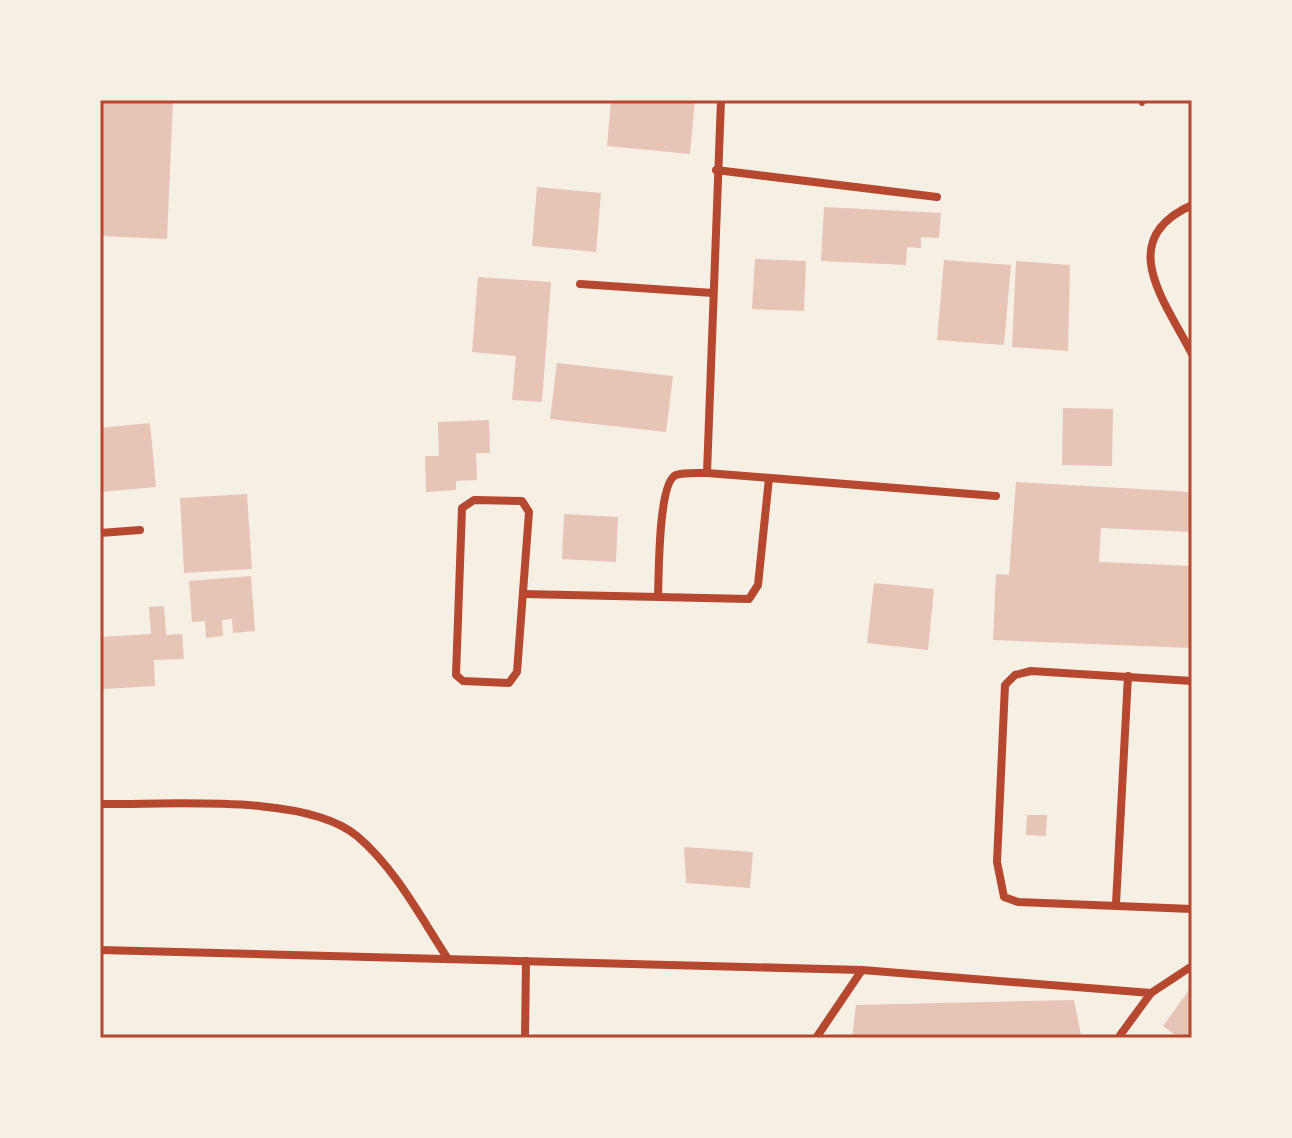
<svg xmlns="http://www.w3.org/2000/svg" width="1292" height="1138" viewBox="0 0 1292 1138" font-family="Figtree,sans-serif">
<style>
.building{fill:#e6c5b7}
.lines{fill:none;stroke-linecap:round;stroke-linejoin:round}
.service{stroke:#b5482f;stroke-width:6}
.minor{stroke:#b5482f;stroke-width:8}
.neatline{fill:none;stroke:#b5482f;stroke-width:3}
</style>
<rect width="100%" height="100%" fill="#f6efe4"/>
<g class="building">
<polygon points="100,100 173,100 167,239 100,236"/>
<polygon points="611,100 695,100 690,154 607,146"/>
<polygon points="537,187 601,193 596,252 532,246"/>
<polygon points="824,207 941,213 939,238 921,237 921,248 907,247 906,265 821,261"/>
<polygon points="755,259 806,261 804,311 752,309"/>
<polygon points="944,260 1011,265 1004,345 937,340"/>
<polygon points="1016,261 1070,265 1068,351 1012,347"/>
<polygon points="478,277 551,282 542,402 512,400 516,356 472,352"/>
<polygon points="557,363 673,376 666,432 550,419"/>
<polygon points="1063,408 1113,409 1112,466 1062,465"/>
<polygon points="489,420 490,453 476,453 477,480 456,481 456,490 426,492 425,456 439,456 438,422"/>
<polygon points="150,423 156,487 100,492 100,428"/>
<polygon points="1016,482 1192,492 1192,532 1101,528 1099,562 1192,566 1192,648 993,640 996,574 1009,575"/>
<polygon points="247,494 252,569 184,573 180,498"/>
<polygon points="564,514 618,517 616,562 562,559"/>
<polygon points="251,576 255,631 233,633 232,619 222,620 223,636 206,638 205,621 192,622 189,581"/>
<polygon points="874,583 934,589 928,650 867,643"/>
<polygon points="164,606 166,635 182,634 184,659 154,660 155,686 103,689 100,637 151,634 149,607"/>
<polygon points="1027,815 1047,815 1046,836 1026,835"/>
<polygon points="684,847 753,852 750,888 686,883"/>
<polygon points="1192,986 1192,1038 1179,1038 1163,1026"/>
<polygon points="1074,1000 1081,1035 852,1038 856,1005"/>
</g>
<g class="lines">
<polyline class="service" points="1142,103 1143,100"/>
<g class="minor">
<polyline points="716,170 937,197"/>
<path d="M1192,205c-78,35 -27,96 0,149"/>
<polyline points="580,284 713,293"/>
<polyline points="707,473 721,100"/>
<polygon points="474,500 522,501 529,512 517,672 509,683 463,681 456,675 462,508"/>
<polyline points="100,533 140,530"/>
<polyline points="523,594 749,599 758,585 769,478"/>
<path d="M658,596c1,-21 0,-114 18,-121 8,-3 22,-2 31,-2l289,23"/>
<polyline points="1192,681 1031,671 1015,675 1005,685 997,862 1004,897 1018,902 1192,909"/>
<path d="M100,804c67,1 206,-11 257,32 39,33 64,82 91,123"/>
<polyline points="1116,904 1128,676"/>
<polyline points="100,950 862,970 1151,993"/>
<polyline points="525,1038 526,961"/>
<polyline points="816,1038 862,970"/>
<polyline points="1118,1038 1151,993 1192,966"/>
</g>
</g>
<rect width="1292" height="1138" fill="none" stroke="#f6efe4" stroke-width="204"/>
<rect x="102" y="102" width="1088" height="934" class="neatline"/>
</svg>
